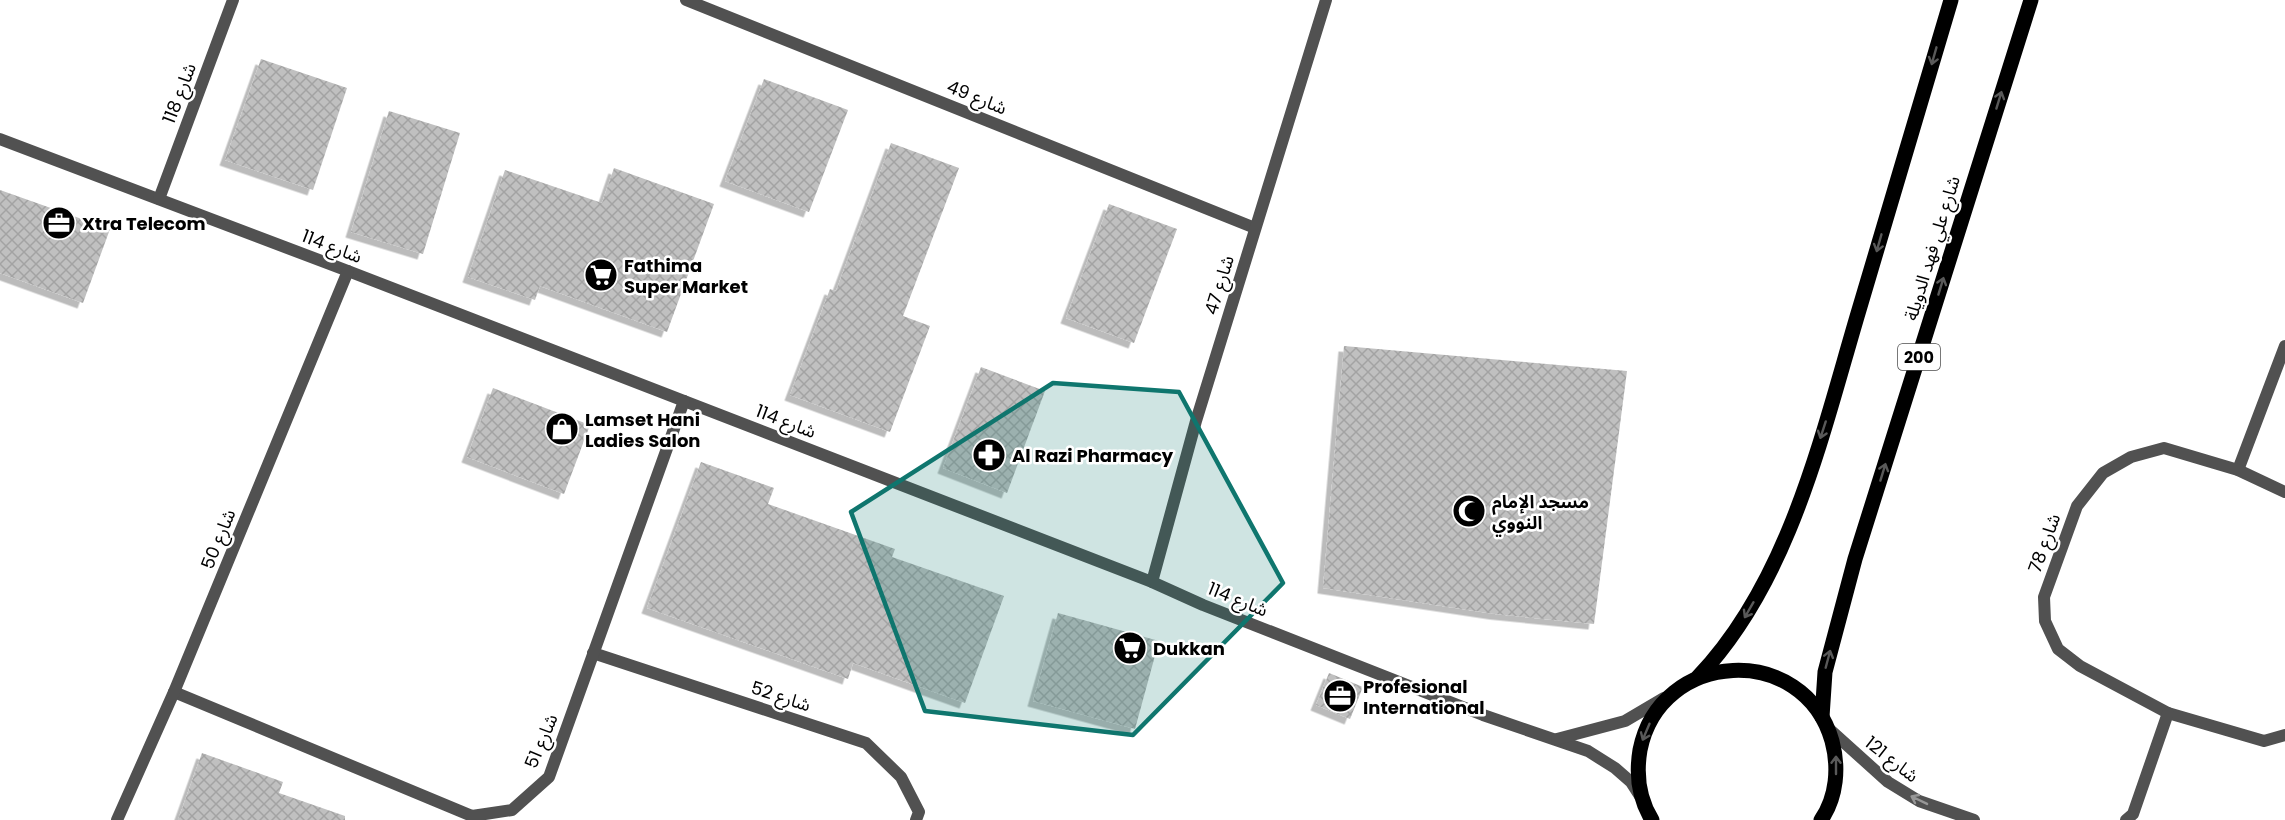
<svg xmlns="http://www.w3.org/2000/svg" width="2285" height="820" viewBox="0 0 2285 820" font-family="Poppins,'Noto Sans Arabic',sans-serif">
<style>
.building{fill:url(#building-cross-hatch);filter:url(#shadow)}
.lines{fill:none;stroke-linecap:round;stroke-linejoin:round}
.minor{stroke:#515151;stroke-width:12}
.tertiary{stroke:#515151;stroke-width:12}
.primary{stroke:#000;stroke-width:15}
.oneway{stroke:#595959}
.oneway2{stroke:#979797}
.marked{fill:#0f766e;fill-opacity:0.2;stroke:#0f766e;stroke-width:4.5;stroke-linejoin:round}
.labels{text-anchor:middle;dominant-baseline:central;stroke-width:5;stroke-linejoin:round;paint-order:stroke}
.shield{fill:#fff;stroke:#4c4c4c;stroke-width:1.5}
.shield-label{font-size:16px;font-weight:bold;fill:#000}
.street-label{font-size:18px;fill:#000;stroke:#fff}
.poi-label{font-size:18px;font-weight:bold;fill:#000;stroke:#fff;text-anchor:start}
</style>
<defs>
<pattern id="building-cross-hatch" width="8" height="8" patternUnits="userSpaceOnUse" patternTransform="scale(1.5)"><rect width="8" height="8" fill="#c0c0c0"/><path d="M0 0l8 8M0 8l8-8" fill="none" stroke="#a3a3a3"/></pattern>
<filter id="shadow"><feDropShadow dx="-5.5" dy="5.5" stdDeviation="0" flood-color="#0004"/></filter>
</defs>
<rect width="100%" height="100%" fill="#fff"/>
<g class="building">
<polygon points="261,59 347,88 313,190 225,160"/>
<polygon points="764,79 848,110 809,212 725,181"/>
<polygon points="389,111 460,133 423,254 351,232"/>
<polygon points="891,143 959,168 903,316 930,326 890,432 790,395 830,289 836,291"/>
<polygon points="614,168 714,204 667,332 540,286 535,300 468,277 505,170 602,203"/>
<polygon points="0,190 110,229 83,303 0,273"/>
<polygon points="1109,204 1177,229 1134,343 1066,318"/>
<polygon points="1344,346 1627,371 1594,624 1495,614 1323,588"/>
<polygon points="981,367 1045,391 1007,493 943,468"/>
<polygon points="493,388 590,425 564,494 467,457"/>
<polygon points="701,462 774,488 768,504 895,549 892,557 1004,596 965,703 853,663 848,679 647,608"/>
<polygon points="1058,613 1159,641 1135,729 1033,701"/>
<polygon points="1329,673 1363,687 1350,719 1316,705"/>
<polygon points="202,753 283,782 279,793 345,816 345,820 178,820"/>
</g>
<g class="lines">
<g class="minor">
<polyline points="686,0 1255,228"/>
<polyline points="0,139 348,271 1152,582 1203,605 1483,715 1588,751 1615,768 1631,782 1640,796"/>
<polyline points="159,199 233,0"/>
<polyline points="2238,470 2285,346"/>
<polyline points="2285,492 2238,470 2164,448 2131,457 2103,473 2077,506 2044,597 2045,621 2058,649 2080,666 2168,713 2264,741 2285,735"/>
<polyline points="1152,582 1196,421 1326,0"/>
<polyline points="593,653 866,743 901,777 919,812 916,820"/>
<polyline points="174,692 472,816 512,810 549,777 684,401"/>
<polyline points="1557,739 1625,721 1664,698"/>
<polyline points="117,820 174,692 348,271"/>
<polyline points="2126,820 2133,814 2168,713"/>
</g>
<polyline class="tertiary" points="1828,728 1888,782 1919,801 1974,820"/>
<g class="primary">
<path d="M1698,677c92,-96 124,-243 161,-367 31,-103 61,-207 92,-310"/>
<polyline points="1822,717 1825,672 1855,559 2031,0"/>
<path d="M1652,820c-13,-21 -16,-46 -12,-70 20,-101 164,-108 192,-9 7,26 5,56 -11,79"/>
</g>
</g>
<defs><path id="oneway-shaft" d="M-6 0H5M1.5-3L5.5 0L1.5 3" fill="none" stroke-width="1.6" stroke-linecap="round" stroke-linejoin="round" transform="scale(1.5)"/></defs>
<g class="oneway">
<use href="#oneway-shaft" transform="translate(1934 56) rotate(106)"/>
<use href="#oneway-shaft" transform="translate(1999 100) rotate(-73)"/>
<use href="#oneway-shaft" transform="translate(1879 243) rotate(106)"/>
<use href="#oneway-shaft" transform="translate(1941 286) rotate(-73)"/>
<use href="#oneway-shaft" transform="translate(1823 430) rotate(108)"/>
<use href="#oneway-shaft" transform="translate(1883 472) rotate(-73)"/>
<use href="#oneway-shaft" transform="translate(1749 610) rotate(120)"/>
<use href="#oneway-shaft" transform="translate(1828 659) rotate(-75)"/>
<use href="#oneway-shaft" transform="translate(1646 732) rotate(113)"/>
<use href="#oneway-shaft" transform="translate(1836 765) rotate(-90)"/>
</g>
<use class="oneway2" href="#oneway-shaft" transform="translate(1919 800) rotate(-154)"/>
<path class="marked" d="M1053,383l126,9 104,191 -150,152 -208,-24 -74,-199z"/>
<defs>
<g id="office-disc" transform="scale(1.725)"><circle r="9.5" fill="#000" stroke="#fff"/><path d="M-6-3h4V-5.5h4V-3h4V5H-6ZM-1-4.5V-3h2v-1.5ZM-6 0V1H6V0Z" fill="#fff"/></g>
<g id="supermarket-disc" transform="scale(1.725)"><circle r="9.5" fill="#000" stroke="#fff"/><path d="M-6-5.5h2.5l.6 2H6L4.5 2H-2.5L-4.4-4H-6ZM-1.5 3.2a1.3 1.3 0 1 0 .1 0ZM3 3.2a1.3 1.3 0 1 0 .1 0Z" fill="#fff"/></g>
<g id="shop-disc" transform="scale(1.725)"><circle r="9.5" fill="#000" stroke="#fff"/><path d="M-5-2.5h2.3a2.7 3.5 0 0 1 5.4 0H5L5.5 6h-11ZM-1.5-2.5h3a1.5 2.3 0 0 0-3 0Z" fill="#fff"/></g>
<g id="pharmacy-disc" transform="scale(1.725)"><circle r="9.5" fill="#000" stroke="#fff"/><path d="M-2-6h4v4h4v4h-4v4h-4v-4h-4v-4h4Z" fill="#fff"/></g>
<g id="mosque-disc" transform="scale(1.725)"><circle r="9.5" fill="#000" stroke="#fff"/><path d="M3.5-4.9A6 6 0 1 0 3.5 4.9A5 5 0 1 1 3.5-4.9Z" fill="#fff"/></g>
</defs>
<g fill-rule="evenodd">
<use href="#office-disc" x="59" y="223"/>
<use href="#supermarket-disc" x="601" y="275"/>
<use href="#shop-disc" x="562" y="429"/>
<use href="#pharmacy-disc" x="989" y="455"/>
<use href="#mosque-disc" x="1469" y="511"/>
<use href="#supermarket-disc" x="1130" y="648"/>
<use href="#office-disc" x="1340" y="696"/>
</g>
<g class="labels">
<rect class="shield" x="1898" y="344" width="42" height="26" rx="4.5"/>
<g class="shield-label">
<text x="1919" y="357">200</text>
</g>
<g class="street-label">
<text transform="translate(179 93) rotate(-69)">شارع 118</text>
<text transform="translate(977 97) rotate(22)">شارع 49</text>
<text transform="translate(332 246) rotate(21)">شارع 114</text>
<text transform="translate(1932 248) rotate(-73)">شارع علي فهد الدويلة</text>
<text transform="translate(1219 285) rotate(-73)">شارع 47</text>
<text transform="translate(786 421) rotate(21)">شارع 114</text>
<text transform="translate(218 539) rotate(-68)">شارع 50</text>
<text transform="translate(2044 543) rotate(-70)">شارع 78</text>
<text transform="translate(1238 599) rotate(22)">شارع 114</text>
<text transform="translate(781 696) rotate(18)">شارع 52</text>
<text transform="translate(541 741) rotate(-67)">شارع 51</text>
<text transform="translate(1892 759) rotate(38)">شارع 121</text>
</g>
<g class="poi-label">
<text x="82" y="223">Xtra Telecom</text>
<text x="624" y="265">Fathima<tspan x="624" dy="21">Super Market</tspan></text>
<text x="585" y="419">Lamset Hani<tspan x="585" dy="21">Ladies Salon</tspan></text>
<text x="1012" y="455">Al Razi Pharmacy</text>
<text x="1492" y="501">مسجد الإمام<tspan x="1492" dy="21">النووي</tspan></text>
<text x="1153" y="648">Dukkan</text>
<text x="1363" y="686">Profesional<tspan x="1363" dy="21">International</tspan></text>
</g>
</g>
</svg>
